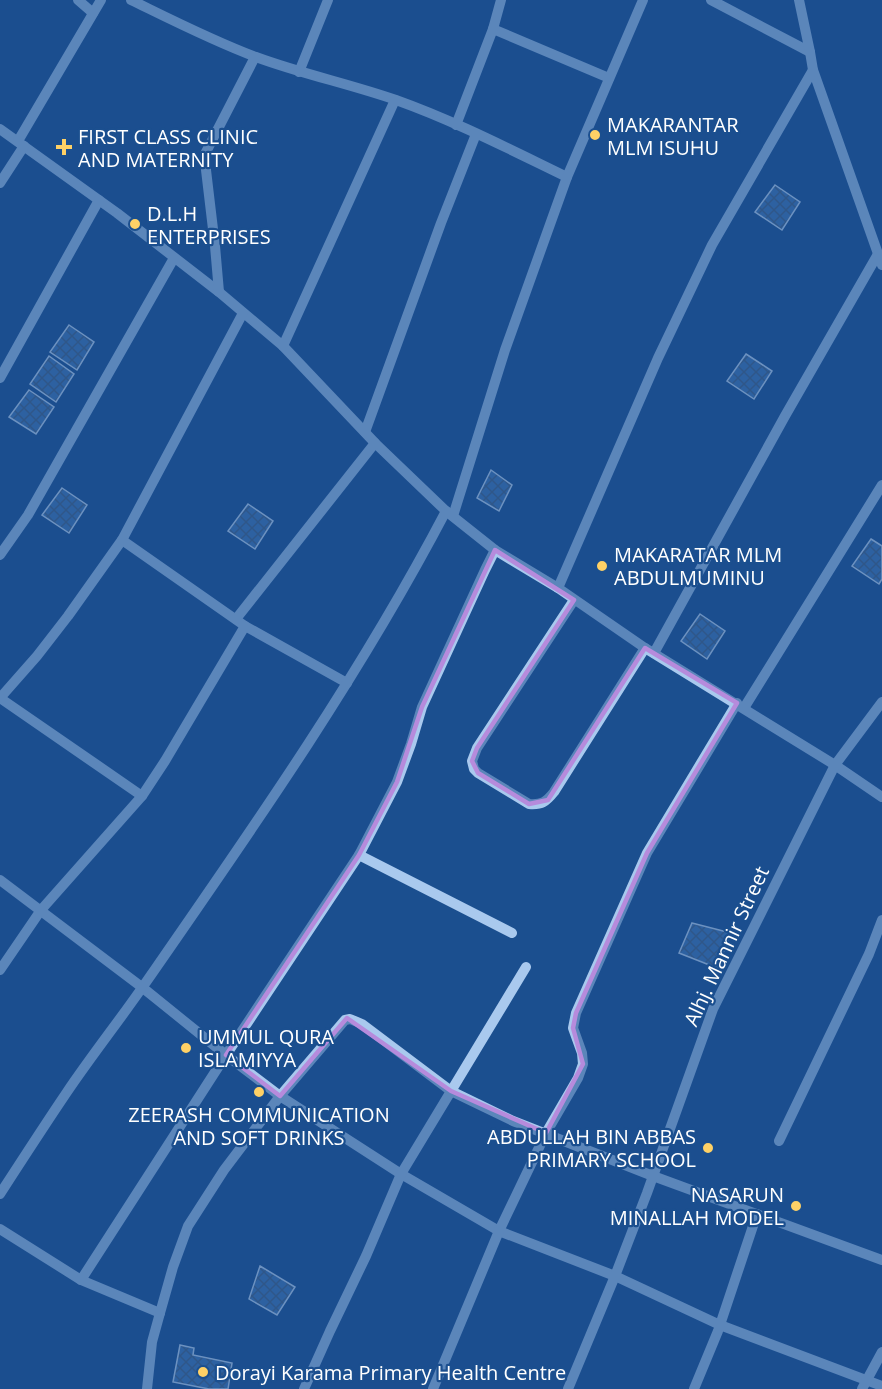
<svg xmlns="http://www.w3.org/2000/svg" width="882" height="1389" viewBox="0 0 882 1389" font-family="'Open Sans',sans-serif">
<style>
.building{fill:url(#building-cross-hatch);stroke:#cfe3fa;stroke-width:1.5}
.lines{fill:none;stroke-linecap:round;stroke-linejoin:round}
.minor{stroke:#a9c9ee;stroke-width:10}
.marked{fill:none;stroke:#b68bdc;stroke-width:4.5;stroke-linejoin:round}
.poi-dot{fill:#ffd166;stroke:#1b4f8f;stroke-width:2}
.labels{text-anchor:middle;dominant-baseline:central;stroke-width:4.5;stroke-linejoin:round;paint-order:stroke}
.poi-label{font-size:20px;fill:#fff;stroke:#1b4f8f;text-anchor:start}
.street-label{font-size:20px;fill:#fff;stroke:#1b4f8f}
</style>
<defs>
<pattern id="building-cross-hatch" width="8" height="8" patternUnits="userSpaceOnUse" patternTransform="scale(1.5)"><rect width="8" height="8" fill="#4478b7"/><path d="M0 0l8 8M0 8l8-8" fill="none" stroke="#486282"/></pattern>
</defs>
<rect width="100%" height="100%" fill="#1b4f8f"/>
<g class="building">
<polygon points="775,185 800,202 782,230 755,212"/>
<polygon points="69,325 94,342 77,370 50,352"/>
<polygon points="746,354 772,371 754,399 727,381"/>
<polygon points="49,356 74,374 56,402 30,384"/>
<polygon points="29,390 54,407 36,434 9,417"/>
<polygon points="491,470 512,485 499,511 477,498"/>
<polygon points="62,488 87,505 69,533 42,515"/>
<polygon points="248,504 273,521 255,549 228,531"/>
<polygon points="871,539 882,546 882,579 879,584 852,566"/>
<polygon points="700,614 725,631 707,659 681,641"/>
<polygon points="692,923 731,933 717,968 679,953"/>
<polygon points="260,1266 295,1287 277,1315 249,1299"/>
<polygon points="180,1345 194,1348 193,1355 232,1363 228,1389 209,1389 173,1382"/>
</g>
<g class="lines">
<g class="minor">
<polyline points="78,0 93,13"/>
<path d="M131,0c41,20 82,41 125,57 46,17 94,27 140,43 59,21 115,50 171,77"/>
<polyline points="711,0 810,52"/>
<polyline points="799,0 810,52 813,70 882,265"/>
<polyline points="493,29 609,78"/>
<polyline points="299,72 328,0"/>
<polyline points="456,125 493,29 501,0"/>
<polyline points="0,129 117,213 219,292 283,346 375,443 446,511 495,550 558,588 645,648 835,765 882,797"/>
<polyline points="18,141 101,0"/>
<polyline points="0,183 24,146"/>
<polyline points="219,292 215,246 206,170 205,154 255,57"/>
<polyline points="283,346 395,100"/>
<polyline points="0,378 99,200"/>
<polyline points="365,432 441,223 476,134"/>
<polyline points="453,516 505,350 567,177 643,0"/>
<polyline points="122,540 245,626 347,683"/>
<polyline points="0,555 28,515 174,258"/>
<polyline points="558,588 658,358 712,245 813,70"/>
<path d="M574,600l-97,148 -5,13 2,8 4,4 51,31c13,1 17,-2 25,-12l91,-144"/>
<polyline points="236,619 375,443"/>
<polyline points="654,653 785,416 878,254"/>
<polyline points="0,698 37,656 68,616 122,540 243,313"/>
<polyline points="0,698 142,796"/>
<polyline points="744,708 882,485"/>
<polyline points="359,855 512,933"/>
<polyline points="0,880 143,988 226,1055 280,1096 401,1174 499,1231 615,1276 720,1325 882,1386"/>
<polyline points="0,970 41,910 142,796 165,761 245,626"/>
<polyline points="779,1141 869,954 882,920"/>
<path d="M0,1194c22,-34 44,-68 67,-102 25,-37 52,-71 77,-107 107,-154 215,-308 302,-474"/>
<polyline points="0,1229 81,1280 160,1313"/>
<polyline points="81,1280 226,1055 359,855 397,782 411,744 422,707 485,570 495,550"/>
<polyline points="147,1389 152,1342 160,1313 173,1267 188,1226 224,1170 280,1096 345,1020 350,1019 362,1024 451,1091 513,1121 653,1176 882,1260"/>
<polyline points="304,1389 330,1331 366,1256 401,1174 526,967"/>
<polyline points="433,1389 499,1231 546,1133 578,1078 583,1064 582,1053 573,1028 576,1013 647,853 737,703"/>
<polyline points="568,1389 615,1276 647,1193 713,1009 835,765 882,702"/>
<polyline points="694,1389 718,1331 757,1214"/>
<polyline points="862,1389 882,1352"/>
</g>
</g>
<path d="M0 0H882V1389H0ZM495,550l79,50 -97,148 -5,13 6,12 51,31 19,-4 97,-152 92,55 -90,150 -71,160 -3,15 10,36 -37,69 -95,-42 -104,-73 -67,78 -54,-41 133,-200 38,-73 25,-75z" fill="#1b4f8f" fill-opacity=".55" fill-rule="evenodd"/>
<path class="marked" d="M495,550l79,50 -97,148 -5,13 6,12 51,31 19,-4 97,-152 92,55 -90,150 -71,160 -3,15 10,36 -37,69 -95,-42 -104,-73 -67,78 -54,-41 133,-200 38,-73 25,-75z"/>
<g class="poi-dot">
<circle cx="595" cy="135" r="6"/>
<path d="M61 138h6v6h6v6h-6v6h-6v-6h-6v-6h6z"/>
<circle cx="135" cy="224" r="6"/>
<circle cx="602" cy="566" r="6"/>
<circle cx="186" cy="1048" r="6"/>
<circle cx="259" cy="1092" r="6"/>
<circle cx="708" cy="1148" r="6"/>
<circle cx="796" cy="1206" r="6"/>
<circle cx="203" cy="1372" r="6"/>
</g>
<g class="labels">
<g class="poi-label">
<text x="607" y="124">MAKARANTAR<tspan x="607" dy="23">MLM ISUHU</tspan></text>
<text x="78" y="136">FIRST CLASS CLINIC<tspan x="78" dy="23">AND MATERNITY</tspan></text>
<text x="147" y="213">D.L.H<tspan x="147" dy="23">ENTERPRISES</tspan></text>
<text x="614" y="554">MAKARATAR MLM<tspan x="614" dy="23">ABDULMUMINU</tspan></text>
<text x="198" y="1036">UMMUL QURA<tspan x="198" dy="23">ISLAMIYYA</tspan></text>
<text x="259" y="1114" text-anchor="middle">ZEERASH COMMUNICATION<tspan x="259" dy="23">AND SOFT DRINKS</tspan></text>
<text x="696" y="1136" text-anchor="end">ABDULLAH BIN ABBAS<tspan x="696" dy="23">PRIMARY SCHOOL</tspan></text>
<text x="784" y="1194" text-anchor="end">NASARUN<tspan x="784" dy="23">MINALLAH MODEL</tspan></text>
<text x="215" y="1372">Dorayi Karama Primary Health Centre</text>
</g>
<g class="street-label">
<text transform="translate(726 946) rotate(-65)">Alhj. Mannir Street</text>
</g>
</g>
</svg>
